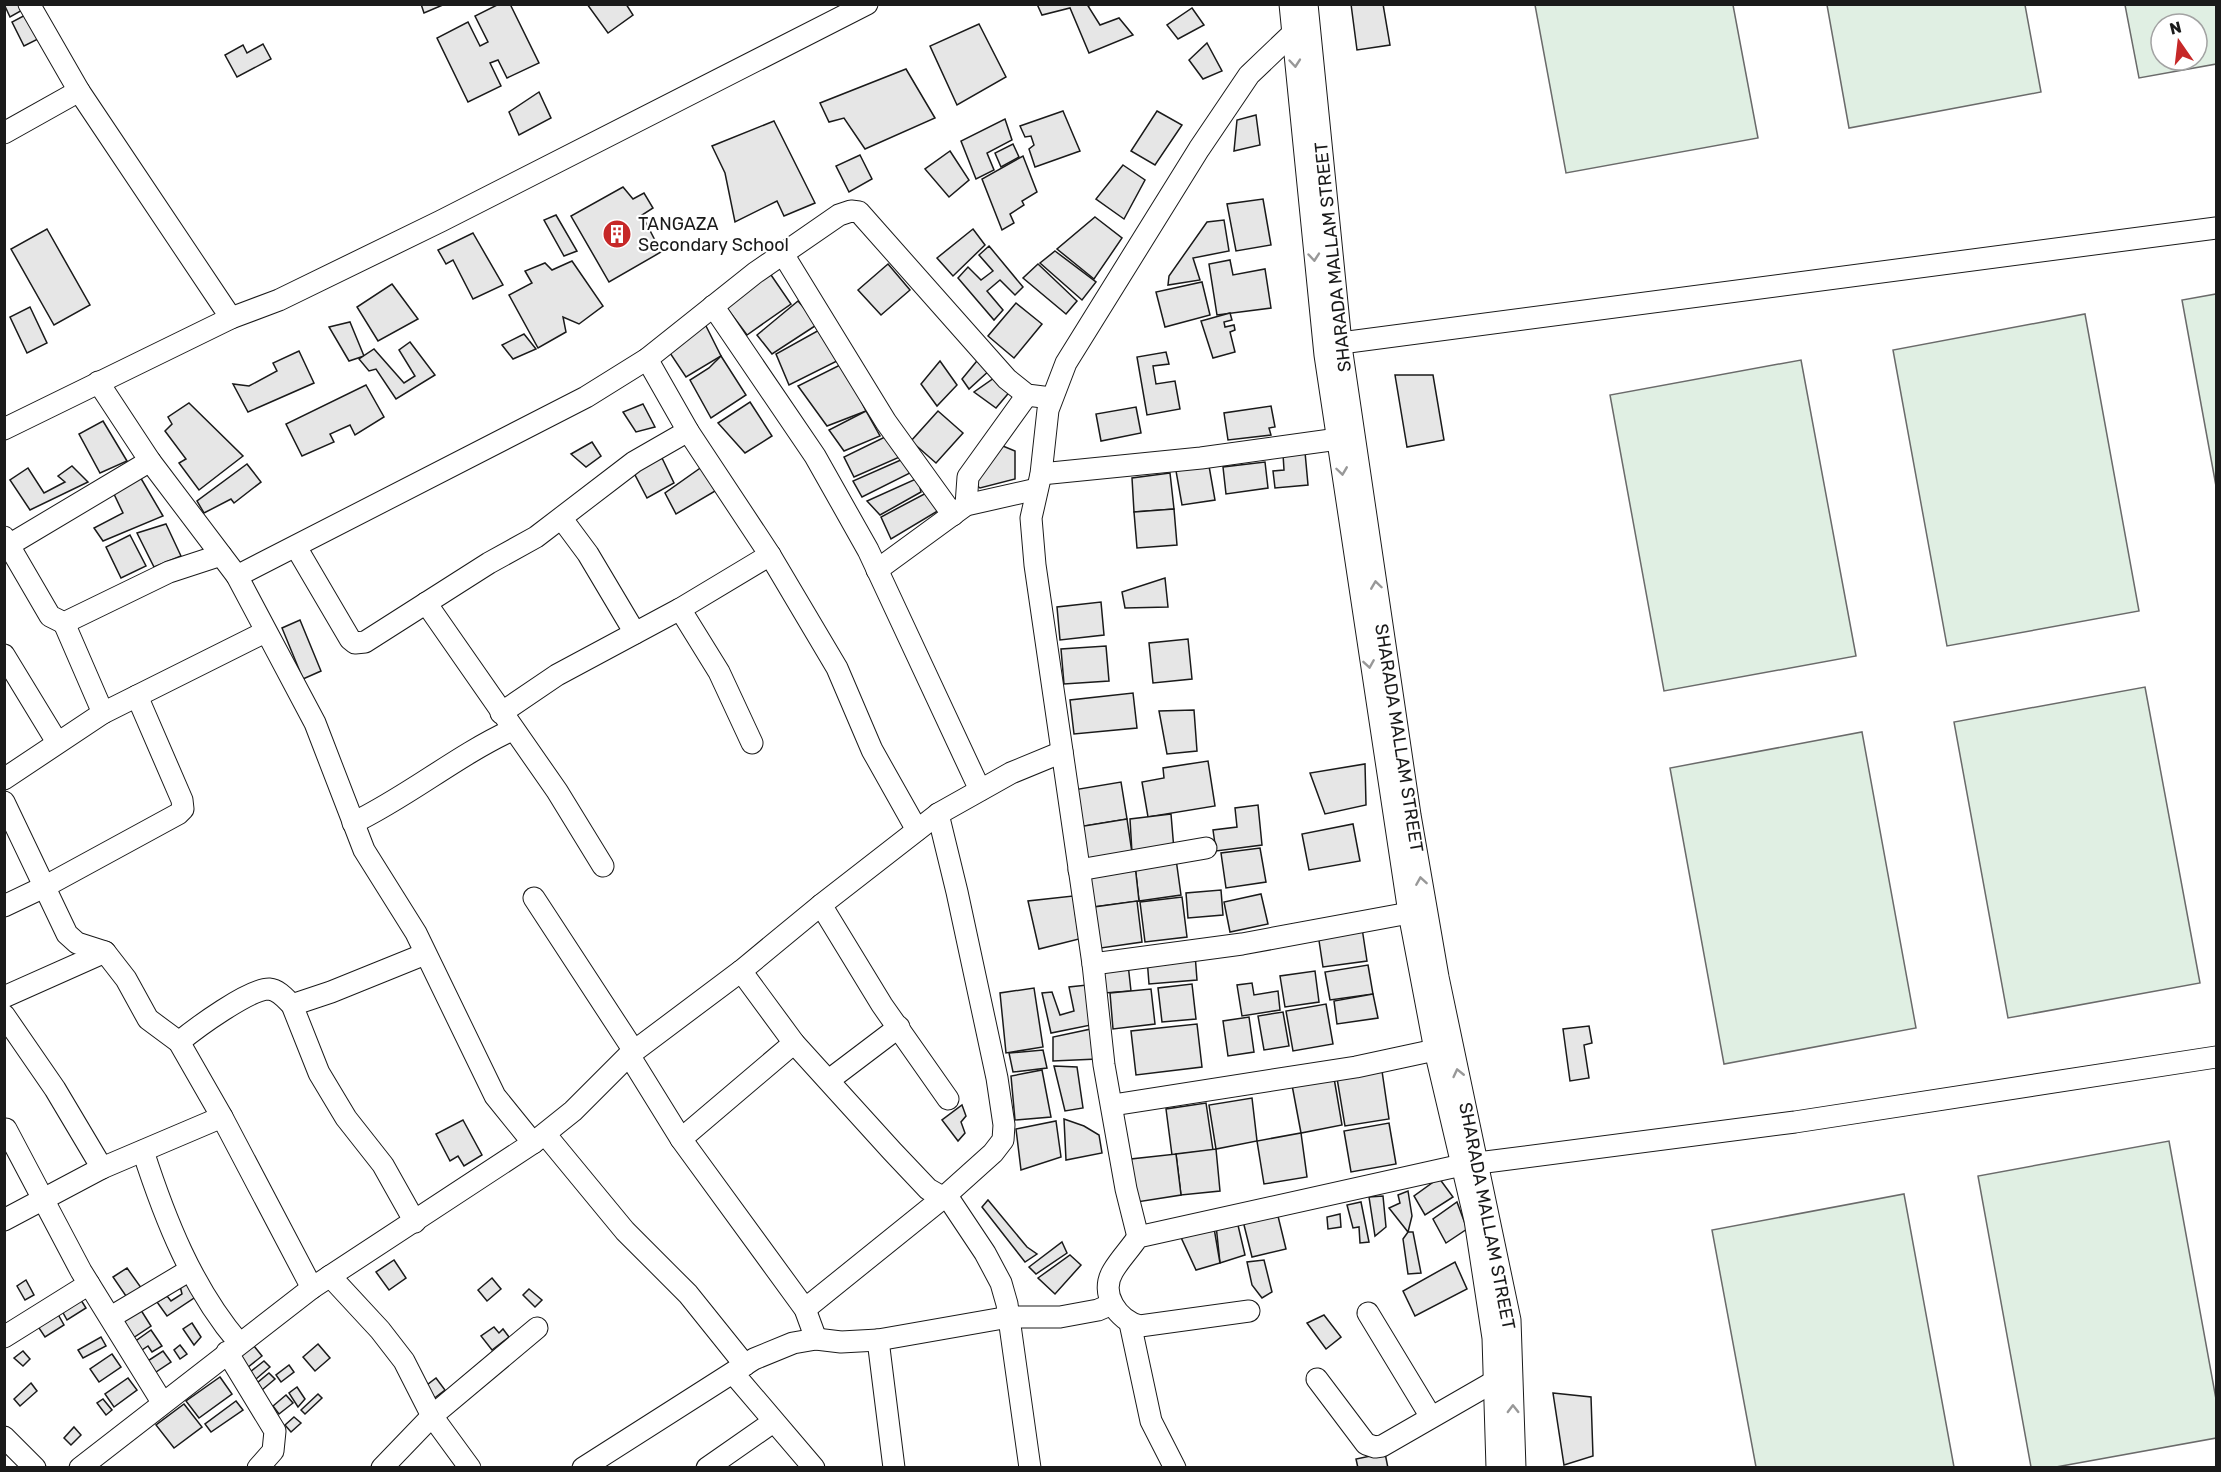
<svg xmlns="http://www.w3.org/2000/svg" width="2221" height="1472" viewBox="0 0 2221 1472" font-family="Rubik,sans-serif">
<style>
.green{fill:#e0efe3;stroke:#6a6a6a;stroke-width:1.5;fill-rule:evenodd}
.building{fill:#e6e6e6;stroke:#1a1a1a;stroke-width:1.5}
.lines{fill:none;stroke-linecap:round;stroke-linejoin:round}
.minor-casing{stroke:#1a1a1a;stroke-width:23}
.minor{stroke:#fff;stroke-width:21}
.oneway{stroke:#989898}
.labels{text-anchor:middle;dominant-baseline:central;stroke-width:4.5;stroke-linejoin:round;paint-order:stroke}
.poi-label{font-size:18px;fill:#1a1a1a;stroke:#fff;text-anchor:start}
.street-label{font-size:18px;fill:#1a1a1a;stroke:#fff}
</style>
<rect width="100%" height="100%" fill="#fff"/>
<g class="green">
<polygon points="1535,5 1733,5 1758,138 1566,173"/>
<polygon points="1827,5 2025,5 2041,92 1849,128"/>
<path d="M2125,5h91v59l-77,14zM2161,24h36v36h-36z"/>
<polygon points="2216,294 2216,486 2182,300"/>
<polygon points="2085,314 2139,611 1947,646 1893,350"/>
<polygon points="1801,360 1856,656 1664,691 1610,395"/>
<polygon points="2145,687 2200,983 2008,1018 1954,722"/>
<polygon points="1862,732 1916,1028 1724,1064 1670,768"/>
<polygon points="2169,1141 2216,1399 2216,1438 2056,1467 2031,1467 1978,1176"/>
<polygon points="1904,1194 1954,1467 1756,1467 1712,1230"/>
</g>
<g class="building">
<polygon points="4,4 24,4 26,8 10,17"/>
<polygon points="421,4 445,4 424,13"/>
<polygon points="499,4 510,4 539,63 507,78 498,60 490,63 501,86 468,102 437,38 468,22 480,46 488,42 475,16"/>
<polygon points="587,4 626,4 633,15 608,33"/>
<polygon points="1037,4 1094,4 1088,6 1100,25 1119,18 1133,35 1089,53 1070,8 1042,15"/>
<polygon points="1351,4 1383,4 1390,45 1357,50"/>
<polygon points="1192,8 1204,25 1178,39 1167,25"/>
<polygon points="31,12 44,36 24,46 12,22"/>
<polygon points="979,24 1006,77 957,105 930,46"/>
<polygon points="1207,43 1222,71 1203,79 1189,60"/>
<polygon points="263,44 271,59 237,77 225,55 243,45 247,53"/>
<polygon points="906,69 935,118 865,149 844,118 829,122 820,103"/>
<polygon points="539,92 551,118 519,135 509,112"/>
<polygon points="1063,111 1080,151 1035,167 1029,149 1034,145 1031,136 1025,137 1020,126"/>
<polygon points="1157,111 1182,125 1155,165 1131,151"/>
<polygon points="1256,115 1260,145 1234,151 1237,120"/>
<polygon points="1005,119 1012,140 987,153 994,170 976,179 961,141"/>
<polygon points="774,121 815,203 784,216 777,201 735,222 725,173 712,146"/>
<polygon points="1013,144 1019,157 1001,167 995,153"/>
<polygon points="950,151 969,180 949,197 925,169"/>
<polygon points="860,155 872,179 849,192 836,166"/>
<polygon points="1023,156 1037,192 1022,201 1024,205 1010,214 1014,223 1002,230 982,179"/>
<polygon points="1123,165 1145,180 1124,219 1096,199"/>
<polygon points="623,187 633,199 644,193 653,208 642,215 661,252 609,282 571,216"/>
<polygon points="1263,199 1271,245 1236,251 1227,204"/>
<polygon points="556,215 577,251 564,256 544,220"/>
<polygon points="1095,217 1122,238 1094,279 1057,249"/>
<polygon points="1224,220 1229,251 1193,258 1200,280 1168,285 1169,276 1207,222"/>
<polygon points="47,229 90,305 54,325 11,249"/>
<polygon points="973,229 985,245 953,276 937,258"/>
<polygon points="473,233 503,285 473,299 453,260 446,264 438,250"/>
<polygon points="989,246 1023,287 1015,295 1000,280 987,291 1003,310 994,320 958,278 968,267 981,280 993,271 979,255"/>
<polygon points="1055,251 1096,282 1082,300 1040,263"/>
<polygon points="1230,260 1233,275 1265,269 1271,308 1217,315 1209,264"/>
<polygon points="572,261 603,306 579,324 563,317 566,332 538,348 509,295 532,283 525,271 545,263 552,270"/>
<polygon points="888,264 910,290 881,315 858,290"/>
<polygon points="1038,264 1077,301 1066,314 1023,278"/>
<polygon points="769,272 791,304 747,335 724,304"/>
<polygon points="1202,282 1210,315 1165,327 1156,292"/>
<polygon points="392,284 418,319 378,341 357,307"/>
<polygon points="798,301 818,324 772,354 757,335"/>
<polygon points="1016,303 1042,324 1014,358 988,336"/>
<polygon points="30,307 47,343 27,353 10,317"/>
<polygon points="1230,313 1232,320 1224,322 1225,327 1234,325 1235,330 1230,332 1235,352 1213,358 1201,321"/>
<polygon points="350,322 364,356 349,361 329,327"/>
<polygon points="704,322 721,356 686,377 668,350"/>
<polygon points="821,329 841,359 789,385 776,354"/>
<polygon points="524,334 536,349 513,359 502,345"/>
<polygon points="410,342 435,375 396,399 376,369 369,371 359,359 374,349 404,383 415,376 399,350"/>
<polygon points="299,351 314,383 248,412 233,384 249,386 277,371 273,363"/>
<polygon points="1166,352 1169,364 1153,366 1156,384 1175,381 1180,409 1147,415 1137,357"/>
<polygon points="721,356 746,395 711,418 690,380 709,368"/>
<polygon points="981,356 991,369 969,389 962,379"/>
<polygon points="940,361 957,385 937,406 921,384"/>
<polygon points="842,364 866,411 827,426 798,386"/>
<polygon points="1395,375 1433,375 1444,440 1407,447"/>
<polygon points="997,376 1012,389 996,408 974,392"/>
<polygon points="366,385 384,417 355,435 350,425 330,434 334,442 302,456 286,424"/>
<polygon points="750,402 772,436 745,453 718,423"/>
<polygon points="189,403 243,456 199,490 179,463 186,459 165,431 172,424 168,417"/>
<polygon points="643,404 655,427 636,432 623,412"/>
<polygon points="1271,406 1275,427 1269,428 1271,435 1228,440 1224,413"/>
<polygon points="1136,407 1141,433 1101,441 1096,414"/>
<polygon points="866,411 880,436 844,451 829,430"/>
<polygon points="938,411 963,433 936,463 911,441"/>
<polygon points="103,421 127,461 100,473 79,434"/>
<polygon points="889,435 902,456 854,477 844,457"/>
<polygon points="592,442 601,456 586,467 571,454"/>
<polygon points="998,444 1015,451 1015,479 980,488 971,481"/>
<polygon points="1305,452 1308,485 1275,488 1273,471 1284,470 1283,454"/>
<polygon points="662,458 674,483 647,498 633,471"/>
<polygon points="903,459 910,473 862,497 853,481"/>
<polygon points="1265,462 1268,488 1226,494 1223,467"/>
<polygon points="247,464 261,482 234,503 231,499 204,513 197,501"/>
<polygon points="706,464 722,487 676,514 665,493"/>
<polygon points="72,466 88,482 30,510 10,480 28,468 44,493 65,482 58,476"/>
<polygon points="1209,466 1215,500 1182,505 1176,471"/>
<polygon points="1170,473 1174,509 1134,512 1132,478"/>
<polygon points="139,475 163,516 103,541 94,528 123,513 113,492"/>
<polygon points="918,478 921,492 880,515 867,501"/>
<polygon points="930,491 941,509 891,539 881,517"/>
<polygon points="1174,509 1177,545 1137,548 1134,512"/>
<polygon points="166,524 181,556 154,567 137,533"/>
<polygon points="130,535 146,566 121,578 106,547"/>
<polygon points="1165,578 1168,607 1125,608 1122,592"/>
<polygon points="1101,602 1104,635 1060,640 1057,607"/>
<polygon points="300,620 321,671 303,679 282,628"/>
<polygon points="1188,639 1192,679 1153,683 1149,643"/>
<polygon points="1106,646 1109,681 1064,684 1061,649"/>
<polygon points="1133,693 1137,728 1074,734 1070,700"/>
<polygon points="1194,710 1197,751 1167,754 1159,711"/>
<polygon points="1208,761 1215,806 1148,817 1142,782 1164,778 1163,768"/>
<polygon points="1365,764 1366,805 1325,814 1310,773"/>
<polygon points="1121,782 1127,819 1078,827 1073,790"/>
<polygon points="1258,805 1262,845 1216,851 1213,830 1237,827 1235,808"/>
<polygon points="1171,814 1174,850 1132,853 1130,819"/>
<polygon points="1127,819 1132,853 1084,861 1078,827"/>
<polygon points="1353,824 1360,861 1309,870 1302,834"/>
<polygon points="1260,848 1266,882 1226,888 1221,853"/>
<polygon points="1176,859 1181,895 1139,901 1135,865"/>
<polygon points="1135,865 1139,901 1094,907 1089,872"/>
<polygon points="1221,890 1223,915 1188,918 1186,893"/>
<polygon points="1261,894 1268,924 1230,932 1224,902"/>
<polygon points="1073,896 1079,939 1039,949 1028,901"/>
<polygon points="1182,897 1187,937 1145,942 1140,902"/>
<polygon points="1137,901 1142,942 1101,948 1094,907"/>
<polygon points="1362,928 1367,961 1323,967 1318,934"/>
<polygon points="1195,954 1197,980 1149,984 1147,958"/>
<polygon points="1128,964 1131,991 1104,993 1102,966"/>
<polygon points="1368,965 1373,994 1330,1000 1325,972"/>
<polygon points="1315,971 1319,1002 1285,1007 1280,976"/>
<polygon points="1252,983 1254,995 1278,991 1280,1010 1242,1016 1237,985"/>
<polygon points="1192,984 1196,1019 1162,1022 1158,988"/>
<polygon points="1087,985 1091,1025 1051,1033 1042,993 1052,992 1060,1015 1074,1011 1069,987"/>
<polygon points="1034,988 1043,1047 1006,1053 1000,993"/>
<polygon points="1151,989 1155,1024 1113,1029 1110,993"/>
<polygon points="1373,994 1378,1018 1337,1024 1334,1001"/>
<polygon points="1326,1004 1333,1044 1293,1051 1286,1011"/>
<polygon points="1283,1012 1289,1046 1264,1050 1258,1016"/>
<polygon points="1249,1017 1254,1052 1228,1056 1223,1021"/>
<polygon points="1197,1024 1202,1067 1136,1075 1131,1031"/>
<polygon points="1589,1026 1592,1043 1584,1045 1589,1078 1570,1081 1563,1029"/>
<polygon points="1091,1029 1097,1059 1053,1061 1053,1037"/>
<polygon points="1043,1050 1047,1068 1013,1072 1009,1053"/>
<polygon points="1054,1066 1077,1067 1083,1108 1065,1111"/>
<polygon points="1042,1070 1051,1117 1015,1120 1011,1076"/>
<polygon points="1382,1071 1389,1119 1345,1126 1337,1078"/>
<polygon points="1334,1078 1342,1125 1301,1133 1292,1085"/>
<polygon points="1252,1098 1257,1141 1216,1149 1209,1105"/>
<polygon points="1206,1103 1213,1150 1172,1155 1166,1109"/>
<polygon points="962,1105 966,1116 961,1122 965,1133 958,1141 942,1120"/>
<polygon points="1064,1119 1084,1126 1099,1135 1102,1153 1066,1160"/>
<polygon points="463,1120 482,1155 464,1166 458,1156 450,1161 436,1134"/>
<polygon points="1056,1121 1061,1157 1021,1170 1016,1129"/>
<polygon points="1389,1123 1396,1164 1351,1172 1344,1131"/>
<polygon points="1301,1133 1307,1177 1264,1184 1257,1141"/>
<polygon points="1216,1149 1220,1191 1181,1195 1176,1154"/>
<polygon points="1176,1154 1181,1195 1137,1202 1131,1159"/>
<polygon points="1439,1178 1453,1197 1425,1215 1414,1196"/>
<polygon points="1408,1191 1412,1216 1408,1232 1389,1208 1400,1203 1398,1195"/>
<polygon points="1383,1196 1386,1227 1375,1236 1369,1197"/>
<polygon points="988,1200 1027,1247 1037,1254 1025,1262 982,1207"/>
<polygon points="1361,1202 1369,1242 1360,1243 1359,1227 1353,1228 1347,1205"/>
<polygon points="1457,1202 1467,1229 1446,1243 1433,1219"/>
<polygon points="1277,1212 1286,1249 1252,1257 1243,1221"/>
<polygon points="1340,1214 1341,1227 1328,1229 1327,1217"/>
<polygon points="1237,1221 1245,1255 1220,1263 1216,1225"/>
<polygon points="1214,1228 1220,1263 1196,1270 1179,1233"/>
<polygon points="1408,1232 1413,1232 1421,1273 1408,1274 1403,1239"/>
<polygon points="1062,1242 1067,1253 1036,1274 1029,1267"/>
<polygon points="1070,1255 1081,1265 1055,1294 1038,1278"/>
<polygon points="394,1260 406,1278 389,1290 376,1272"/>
<polygon points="1264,1260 1272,1292 1262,1298 1252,1285 1247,1262"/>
<polygon points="1455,1262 1467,1289 1415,1316 1403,1291"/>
<polygon points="127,1268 142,1289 128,1299 113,1277"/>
<polygon points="185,1278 197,1296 167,1316 157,1302 167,1296 171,1301 182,1294 179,1282"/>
<polygon points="492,1278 501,1289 487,1301 478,1290"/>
<polygon points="26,1280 34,1295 25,1300 17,1286"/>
<polygon points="529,1289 542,1300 535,1307 523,1295"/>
<polygon points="79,1297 86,1308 67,1320 61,1309"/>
<polygon points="139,1307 151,1326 130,1340 118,1320"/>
<polygon points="55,1309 64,1325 45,1337 35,1322"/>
<polygon points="1324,1315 1341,1337 1326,1349 1307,1323"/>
<polygon points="192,1323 201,1337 194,1345 183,1329"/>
<polygon points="494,1327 499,1333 503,1329 509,1337 492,1350 481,1336"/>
<polygon points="151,1330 162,1346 152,1352 148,1346 136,1354 130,1345"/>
<polygon points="101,1337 106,1346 83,1358 78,1350"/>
<polygon points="318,1344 330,1358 315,1371 303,1357"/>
<polygon points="180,1345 187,1354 180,1359 174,1350"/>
<polygon points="254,1346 262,1356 247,1368 239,1357"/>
<polygon points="23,1351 30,1359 23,1366 14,1358"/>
<polygon points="163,1351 171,1362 150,1376 143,1364"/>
<polygon points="112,1354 121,1367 99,1382 90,1369"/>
<polygon points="264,1361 270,1367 256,1379 250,1372"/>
<polygon points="289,1365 294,1372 281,1382 276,1375"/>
<polygon points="269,1373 275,1379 262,1390 257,1383"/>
<polygon points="220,1377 232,1394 199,1418 186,1401"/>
<polygon points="128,1378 137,1390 114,1407 105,1394"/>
<polygon points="436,1378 445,1390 432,1400 423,1388"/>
<polygon points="31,1383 37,1391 20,1406 14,1399"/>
<polygon points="297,1387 305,1399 298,1407 289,1393"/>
<polygon points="1553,1393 1591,1397 1593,1456 1564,1465"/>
<polygon points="318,1394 322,1398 305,1414 301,1410"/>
<polygon points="286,1395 293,1403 279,1414 273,1406"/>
<polygon points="103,1399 112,1410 106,1415 97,1403"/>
<polygon points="236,1401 243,1410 211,1432 205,1424"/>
<polygon points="184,1404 202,1427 174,1448 156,1425"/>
<polygon points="294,1417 301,1423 291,1432 285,1425"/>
<polygon points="74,1427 81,1435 71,1445 64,1438"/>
<polygon points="1385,1453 1388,1468 1358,1468 1356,1459"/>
</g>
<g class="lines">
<g class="minor-casing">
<g id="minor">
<polyline points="29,4 79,91 231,318"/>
<polyline points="1290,4 1325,355 1409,913 1435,1050 1475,1220 1493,1338 1497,1468"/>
<polyline points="1307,4 1342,353 1410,815 1438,977 1510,1320 1515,1468"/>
<polyline points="4,133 79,91"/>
<polyline points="783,254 886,422 953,515"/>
<polyline points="713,306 815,456 868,550 980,790"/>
<polyline points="1341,343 2216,228"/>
<polyline points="647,359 688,431 770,555 837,668 872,750 917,830"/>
<polyline points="98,382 150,461 237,576 315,723 364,850 416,933 495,1096 533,1143"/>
<polyline points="4,429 231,318 279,300 441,221 867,4"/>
<polyline points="1041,474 1201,458 1338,439"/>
<polyline points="966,505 968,477 1027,395"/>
<polyline points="562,519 588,554 635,633"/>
<polyline points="4,537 50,616 64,623 169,572 221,555"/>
<polyline points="296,547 350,639 355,643 365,642 489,563 536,537 634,462 688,431"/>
<polyline points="4,548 150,461"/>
<polyline points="877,570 966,505 1037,489"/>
<polyline points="237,576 586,397 647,359 755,273 839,215 851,211 859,212 1007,379 1027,395 1051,398"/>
<polyline points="426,603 557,791 603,866"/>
<polyline points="680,609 719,672 752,743"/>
<polyline points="64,623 103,713"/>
<polyline points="4,655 57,742"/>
<polyline points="501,713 557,675 680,609 770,555"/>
<polyline points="4,779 103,713 265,632"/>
<polyline points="4,802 67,934 77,943 105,952 126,979 148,1019 179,1042 222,1117 312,1288"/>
<path d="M353,823c56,-27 103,-67 159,-93"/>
<polyline points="1079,870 1206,848"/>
<polyline points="534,898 634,1051"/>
<polyline points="821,905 882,1005 948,1099"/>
<polyline points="4,906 44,887 178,814 183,809 182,800 137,696"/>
<polyline points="1093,964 1242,944 1409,913"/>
<polyline points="741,971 794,1043 892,1151 928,1189 951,1202 985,1253 1001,1283 1007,1304 1030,1468"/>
<polyline points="4,997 105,952"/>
<polyline points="292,1005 331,992 425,954"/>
<polyline points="4,1015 55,1089 102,1168"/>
<path d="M179,1042c17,-14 70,-53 90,-53 10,1 16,9 23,16l27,68 27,45 37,47 32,57"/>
<polyline points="629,1055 681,1139 805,1309 816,1339"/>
<polyline points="829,1080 899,1027"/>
<polyline points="1113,1105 1356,1067 1435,1050"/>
<polyline points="6,1129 81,1271 162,1402"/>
<polyline points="545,1134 625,1231 688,1294 745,1365"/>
<polyline points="681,1139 794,1043"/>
<path d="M143,1151c22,68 49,137 96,192"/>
<polyline points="1478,1163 1795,1122 2216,1057"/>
<polyline points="4,1220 102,1168 222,1117"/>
<polyline points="1138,1237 1126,1189 1104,1065 1093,964 1035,565 1031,518 1041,474 1048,410 1066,363 1199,149 1249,75 1293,33 1303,32"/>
<polyline points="330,1276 380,1330 404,1361 432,1416 470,1468"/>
<polyline points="805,1309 944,1197 993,1153 1003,1140 1004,1125 997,1078 957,892 938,814"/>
<path d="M1249,1311l-109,15c-22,-6 -41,-32 -27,-55 7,-12 17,-22 25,-34l324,-72"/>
<polyline points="1368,1313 1431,1417"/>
<polyline points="111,1317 190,1270"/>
<polyline points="1130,1323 1151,1421 1175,1468"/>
<polyline points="4,1337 89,1284"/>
<polyline points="878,1340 894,1468"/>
<polyline points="227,1352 275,1431 273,1451 258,1468"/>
<polyline points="733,1373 814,1468"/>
<polyline points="1317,1379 1366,1444 1375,1447 1382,1446 1495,1381"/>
<polyline points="4,1437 35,1468"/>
<polyline points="80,1468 312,1288 533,1143 573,1111 629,1055 741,971 821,905 938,814 1011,773 1062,752"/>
<polyline points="382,1468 432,1416 537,1328"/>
<polyline points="583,1468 754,1359 793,1343 816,1339 841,1342 878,1340 1009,1317 1060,1317 1098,1310 1112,1304"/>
<polyline points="707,1468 773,1422"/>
</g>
</g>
<use href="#minor" class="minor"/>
</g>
<defs><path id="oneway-chevron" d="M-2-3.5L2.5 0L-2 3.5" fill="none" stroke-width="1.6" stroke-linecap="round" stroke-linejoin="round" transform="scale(1.5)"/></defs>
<g class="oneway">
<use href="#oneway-chevron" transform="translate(1295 63) rotate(85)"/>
<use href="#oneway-chevron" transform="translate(1314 257) rotate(85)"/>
<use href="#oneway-chevron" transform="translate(1342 471) rotate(82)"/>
<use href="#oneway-chevron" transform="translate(1376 585) rotate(-98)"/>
<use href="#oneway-chevron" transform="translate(1369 664) rotate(81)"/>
<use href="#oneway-chevron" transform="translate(1421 881) rotate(-99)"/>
<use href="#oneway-chevron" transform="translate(1458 1073) rotate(-103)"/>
<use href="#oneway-chevron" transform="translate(1513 1409) rotate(-91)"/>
</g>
<defs>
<g id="building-disc" transform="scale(1.5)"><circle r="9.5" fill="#c62828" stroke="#fff"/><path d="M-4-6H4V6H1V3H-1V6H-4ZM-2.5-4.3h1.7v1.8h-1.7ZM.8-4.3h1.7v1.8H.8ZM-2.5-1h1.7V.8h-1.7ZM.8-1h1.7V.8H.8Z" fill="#fff"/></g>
</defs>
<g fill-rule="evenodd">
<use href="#building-disc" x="617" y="234"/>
</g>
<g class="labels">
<g class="poi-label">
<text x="638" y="224">TANGAZA<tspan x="638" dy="21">Secondary School</tspan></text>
</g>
<g class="street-label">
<text transform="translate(1333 257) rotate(-96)">SHARADA MALLAM STREET</text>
<text transform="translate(1399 738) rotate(81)">SHARADA MALLAM STREET</text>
<text transform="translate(1487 1216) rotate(79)">SHARADA MALLAM STREET</text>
</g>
</g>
<rect width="2221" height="1472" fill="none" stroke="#1a1a1a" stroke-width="12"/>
<g transform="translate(2179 42) rotate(346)"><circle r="28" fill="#ffffff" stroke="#a3a3a3" stroke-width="1.5"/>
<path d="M0-4.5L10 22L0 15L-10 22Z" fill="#c62828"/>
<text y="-9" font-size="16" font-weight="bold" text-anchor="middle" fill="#1a1a1a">N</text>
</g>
</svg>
